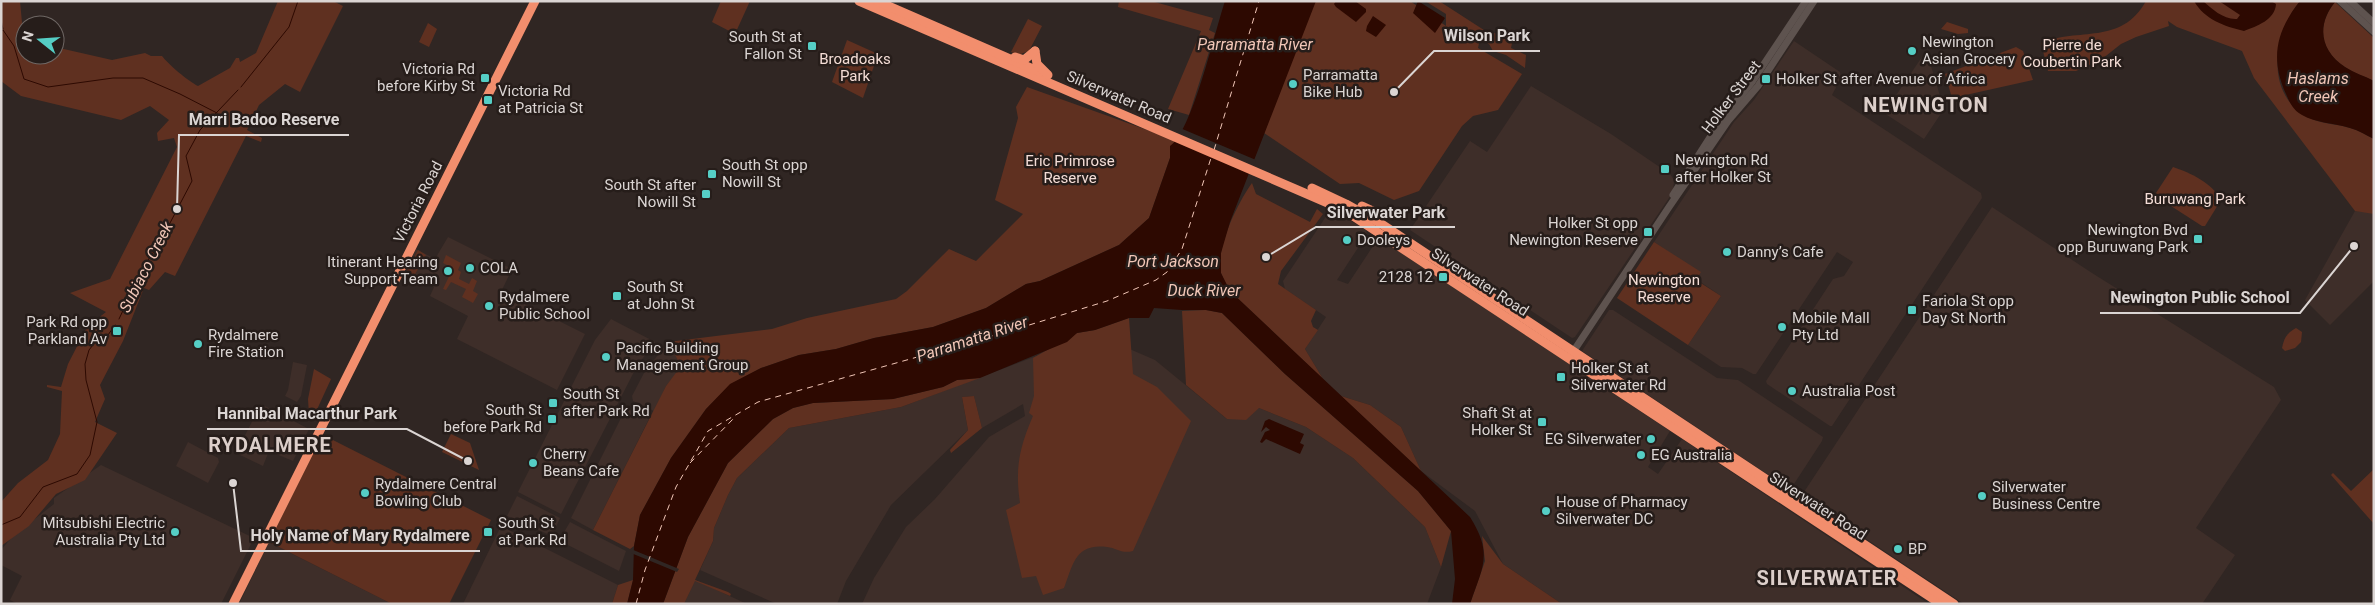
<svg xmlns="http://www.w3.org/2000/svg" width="2375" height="605" viewBox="0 0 2375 605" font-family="Roboto,sans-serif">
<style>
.built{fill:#3e2e29}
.green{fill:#5f3020}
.water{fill:#2d0901}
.pier{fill:#302623}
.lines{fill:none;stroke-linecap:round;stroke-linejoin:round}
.stream{stroke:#2d0901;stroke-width:1}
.ferry{stroke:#f1c6b7;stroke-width:1;stroke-dasharray:6 5;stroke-linecap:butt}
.secondary{stroke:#5e534f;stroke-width:7}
.highway{stroke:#f28e6d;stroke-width:9}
.poi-dot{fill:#55cec5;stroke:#261d1a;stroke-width:2}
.labels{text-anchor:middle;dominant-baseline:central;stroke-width:5;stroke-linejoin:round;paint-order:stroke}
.poi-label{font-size:15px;fill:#dbd5d3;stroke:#261d1a;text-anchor:start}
.park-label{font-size:15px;fill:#f4ddd6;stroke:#261d1a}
.street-label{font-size:15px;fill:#dbd5d3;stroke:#261d1a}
.water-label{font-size:16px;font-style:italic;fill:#f1c6b7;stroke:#261d1a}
.district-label{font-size:20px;font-weight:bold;letter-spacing:1px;fill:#dccfca;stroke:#261d1a}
.leader{fill:none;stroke:#dbd5d3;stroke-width:2}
.callout-dot{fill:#dbd5d3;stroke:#261d1a;stroke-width:2}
.callout-label{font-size:16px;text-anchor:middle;font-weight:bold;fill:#dbd5d3;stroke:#261d1a;stroke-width:5;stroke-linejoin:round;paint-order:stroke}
</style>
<rect width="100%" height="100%" fill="#302623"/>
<g class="built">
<polygon points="1794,41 1840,72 1841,78 1832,95 1981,193 1982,198 1832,426 1830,426 1767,384 1766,381 1833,279 1844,276 1853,262 1837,252 1756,374 1753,374 1742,368 1721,367 1688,345 1721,296 1696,279 1700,273 1654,242 1734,122 1754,100"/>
<polygon points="1924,54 1928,56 1944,109 1924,139 1884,113"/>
<polygon points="1531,86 1611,134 1670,174 1674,180 1673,192 1575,337 1572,338 1410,230 1470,141 1487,152"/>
<polygon points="1992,207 2092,273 2274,387 2281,400 2196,528 2235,555 2202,604 1964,604 1803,497 1802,495"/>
<polygon points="1331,209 1366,230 1367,234 1337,280 1348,284 1377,240 1381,239 1670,431 1648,467 1658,474 1682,439 1929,604 1562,604 1503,564 1475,511 1421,471 1401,427 1370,405 1341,396 1323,379 1305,349 1326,317 1285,289 1283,281"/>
<polygon points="2355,211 2374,212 2374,281 2330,325 2305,300"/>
<polygon points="448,237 512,269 501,292 585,334 557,390 457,339 468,316 430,296 434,287 405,272 416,249 435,259"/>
<polygon points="1609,310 1613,310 1717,378 1738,380 1823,437 1822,441 1792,487 1788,488 1582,351"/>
<polygon points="611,319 655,342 637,366 561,514 518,492 595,340"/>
<polygon points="1095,334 1155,360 1227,419 1259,408 1306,427 1353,458 1425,527 1441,567 1427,604 862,604 874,578 906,527 935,499 989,437 1025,416 1023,404 982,428 974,396 962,397 968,430 891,505 846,581 837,604 777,604 700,570 713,541 714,528 728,495 737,478 789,428 901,407"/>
<polygon points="668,342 682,366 666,386 654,411 633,401 632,396 644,373"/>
<polygon points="293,362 307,365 301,396 297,402 285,396 288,390"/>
<polygon points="261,404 309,429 293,461 269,451 263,466 236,453"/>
<polygon points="626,408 649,419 593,530 571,518"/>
<polygon points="188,442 218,458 219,462 208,483 176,466"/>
<polygon points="101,465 254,538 221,604 18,604 10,600 22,576 1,565 1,550 13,536 54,504 54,498"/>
<polygon points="517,496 560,518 552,536 507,516"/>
<polygon points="570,522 626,551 619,571 562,542 560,539"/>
<polygon points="500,528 505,528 618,585 612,604 463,604"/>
<polygon points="269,542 392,604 239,604"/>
<polygon points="695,580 747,604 684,604"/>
</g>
<g class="green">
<path d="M1,1h19l5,54h30v-8l57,13 33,-7 6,3h11c6,8 26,25 36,30l32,-18 6,-10h3l1,4 16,-9 22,-52h55l10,5 -43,86 -15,-8 -26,21 -12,25 15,8 -1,4 -15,-6 -71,140 -10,-4 -16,18 -5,-2 -21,53 -23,44 5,14 -10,23 22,11 -32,47 -29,14 -27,32 -28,20v-44l17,-19 30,-23 12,-26 2,-43 -15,-4v-2l14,2 7,-23 24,-47 5,2 9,-7 -36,-19 40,-14 67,-132 -3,-9 -16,3 -1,-8 12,-13 -19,-14 -29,14 -100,-24 -20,-15z"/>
<polygon points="721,1 750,1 735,34 712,22"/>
<polygon points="1119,1 1151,1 1213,18 1209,30 1215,33 1189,115 1168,109 1201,31 1118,7"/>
<polygon points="1314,1 1410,1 1446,26 1446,14 1425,1 1439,1 1487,32 1499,34 1512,43 1511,48 1526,55 1525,68 1506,55 1493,51 1489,44 1480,39 1478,48 1522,74 1498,110 1473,116 1462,126 1419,191 1394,200 1359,183 1340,184 1264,133"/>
<path d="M2146,1h154c-28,35 -36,97 12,118 11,5 26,5 38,9 8,2 16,7 24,11v75l-19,-3 -101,-133 -12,-27 -65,-24 -9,-6 1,5 -33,11 -15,7 -19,15 -26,12h-28l-7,-28c37,-16 80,3 105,-42z"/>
<path d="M2335,2l39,36v43c-10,-5 -21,-8 -29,-14 -25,-16 -29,-42 -10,-65z"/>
<polygon points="1028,19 1042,26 1029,51 1018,55 1011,52"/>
<polygon points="1947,22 1968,29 1968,33 1958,34 1941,29"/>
<polygon points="428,23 437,29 429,47 419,42"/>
<polygon points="847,40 878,54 863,98 832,82"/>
<polygon points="2016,47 2023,51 2033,80 1952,98 1945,74"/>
<polygon points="1027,87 1178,141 1170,148 1170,158 1149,218 1119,245 1040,281 1026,284 986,308 933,327 874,338 836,349 799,355 761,368 731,384 706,409 671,458 640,515 634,546 630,549 593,530 666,386 681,366 668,342 772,329 807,318 896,299 907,291 949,249 976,261 1023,214 995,200 1018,118 1016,107"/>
<path d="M2173,167c18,6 39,16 48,33l-16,26h-3l-45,-29 -1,-4z"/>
<path d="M1252,183l4,11 54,28 7,-13 6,5 -42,57 -3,13 38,26 -5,11 2,6 5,3 -13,19 18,30 -93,-88c-3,-6 -7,-12 -9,-18 -6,-24 17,-71 31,-90z"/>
<polygon points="1654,242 1701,272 1696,280 1721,296 1688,345 1617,298"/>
<polygon points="418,250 426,255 414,276 406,272"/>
<polygon points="446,255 461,263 458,270 461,272 459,279 469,284 472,278 477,281 473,291 478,294 473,303 462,297 466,289 451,282 446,290 443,289 453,268 443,263"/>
<polygon points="1206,310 1222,313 1285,374 1418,491 1451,531 1441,567 1425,527 1353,458 1306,427 1259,408 1246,420 1227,419 1186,385 1182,311"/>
<path d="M1129,318l4,56 24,13 34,34 -58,130c-12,3 -16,-3 -26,-4 -32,-4 -34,18 -43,41l-21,7 -7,-19 -14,2 -16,-68 14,-7c-5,-34 -1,-55 13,-87l-4,-3 5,-17 -1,-38 44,-25 18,-3z"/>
<path d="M2296,328l6,4 -1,10 -6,6 -10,3 -3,-3c2,-10 5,-15 14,-20z"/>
<polygon points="314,369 331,379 314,416 309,414 308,399"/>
<polygon points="980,378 901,407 789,428 737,478 728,495 714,528 713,541 695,580 728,592 731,594 730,596 695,581 684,604 663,604 688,537 728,463 773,419 793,408 813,403 893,399 943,387 957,380"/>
<polygon points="974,396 982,428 951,453 950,450 968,430 962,397"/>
<polygon points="1341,396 1370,405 1401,427 1421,471"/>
<polygon points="451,434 470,443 479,470 442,452"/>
<polygon points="325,436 491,520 449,604 392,604 269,542 321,438"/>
<polygon points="2374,469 2374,524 2331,475 2333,473 2351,491"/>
<polygon points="1482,536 1503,564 1562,604 1470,604 1485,561"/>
<polygon points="633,580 627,604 612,604 618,585"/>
</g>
<g class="water">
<path d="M1225,1h91l-86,221 -9,31v20l9,18 240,226c23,37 13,49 0,87h-18l3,-25 -4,-48 -33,-40 -133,-117 -63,-61 -16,-3h-24l-28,-2 -5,10h-20l-34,12 -18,3 -10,9 -87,36 -23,2 -14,7 -50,12 -80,4 -20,5 -20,11 -45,44 -40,74 -25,67h-36l6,-24 1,-34 6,-31 31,-57 35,-49 24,-25 31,-16 38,-13 37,-6 38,-11 59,-11 53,-19 40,-24 14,-3 79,-36 30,-27 21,-60v-12c22,-14 45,-115 55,-145z"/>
<polygon points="1336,1 1355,1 1366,9 1366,12 1356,22 1336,7 1334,4"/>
<polygon points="1418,1 1445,18 1435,33 1413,13"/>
<path d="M2194,1h9c9,8 21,19 34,18l3,-4 -21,-14h52l5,3c-1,16 -19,22 -32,27 -20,-5 -39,-11 -50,-30z"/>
<path d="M2300,1h36c-20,23 -16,50 9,66 9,6 20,9 29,14v58c-8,-4 -16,-9 -24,-11 -16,-5 -34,-5 -48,-13 -9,-5 -12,-12 -16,-21 -16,-35 -10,-63 14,-93z"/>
<polygon points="1373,16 1386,25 1376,37 1366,31 1367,26"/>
<polygon points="1269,419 1304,434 1300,443 1304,445 1300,454 1266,439 1262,443 1260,442 1265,432 1270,430 1266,427 1261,432 1265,421"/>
</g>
<g class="pier">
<polygon points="1180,128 1256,160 1252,173 1177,134"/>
<polygon points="631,549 679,569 677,572 631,553"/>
</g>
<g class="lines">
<g class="stream">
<polyline points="1,20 3,29"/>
<polyline points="1,31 3,30 14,46 24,79 48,87 113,78 143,78 180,94 217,113"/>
<polyline points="241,87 289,27 298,1"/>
<polyline points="119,319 144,266 159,244 192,181 186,156 200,130 238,90"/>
<polyline points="1,525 20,517 43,487 77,474 90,455 97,422 86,380 85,364 89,350 96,341 108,335 115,325"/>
</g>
<g class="ferry">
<polyline points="1214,150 1259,1"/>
<polyline points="690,463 736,416"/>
<polyline points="636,604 645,570 676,487 708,431 758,402 1013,330 1107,301 1156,280 1167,272 1182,249 1211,158"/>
</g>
<g class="secondary">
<polyline points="2340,1 2374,32"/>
<polyline points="2350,1 2374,23"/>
<polyline points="1673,195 1718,125 1752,82 1806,1"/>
<polyline points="1571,355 1669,207 1728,121 1758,86 1814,1"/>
</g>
<g class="highway">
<polyline points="859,1 1344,210 1941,604"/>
<polyline points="877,1 1040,72"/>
<polyline points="1035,51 1037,64 1048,75"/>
<polyline points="1015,57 1024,60 1035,51"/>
<polyline points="1312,188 1346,204 1380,223 1954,604"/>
<polyline points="1362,206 1375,212 1387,213"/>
<polyline points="233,604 535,1"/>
</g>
</g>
<g class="poi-dot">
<rect x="807" y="41" width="10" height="10" rx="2.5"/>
<circle cx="1912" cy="51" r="5"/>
<rect x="480" y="73" width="10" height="10" rx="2.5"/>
<rect x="1761" y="74" width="10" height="10" rx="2.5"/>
<circle cx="1293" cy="84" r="5"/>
<rect x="483" y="95" width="10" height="10" rx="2.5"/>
<rect x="1660" y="164" width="10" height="10" rx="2.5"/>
<rect x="707" y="169" width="10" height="10" rx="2.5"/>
<rect x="701" y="189" width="10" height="10" rx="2.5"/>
<rect x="1643" y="227" width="10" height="10" rx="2.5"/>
<rect x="2193" y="234" width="10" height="10" rx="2.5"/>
<circle cx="1347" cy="240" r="5"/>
<circle cx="1727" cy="252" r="5"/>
<circle cx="470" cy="268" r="5"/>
<circle cx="448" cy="271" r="5"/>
<rect x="1438" y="272" width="10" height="10" rx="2.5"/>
<rect x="612" y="291" width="10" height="10" rx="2.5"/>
<circle cx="489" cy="306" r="5"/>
<rect x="1907" y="305" width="10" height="10" rx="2.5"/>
<circle cx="1782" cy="327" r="5"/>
<rect x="112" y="326" width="10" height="10" rx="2.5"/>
<circle cx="198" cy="344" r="5"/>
<circle cx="606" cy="357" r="5"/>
<rect x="1556" y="372" width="10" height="10" rx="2.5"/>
<circle cx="1792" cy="391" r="5"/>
<rect x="548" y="398" width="10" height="10" rx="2.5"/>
<rect x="547" y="414" width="10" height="10" rx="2.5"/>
<rect x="1537" y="417" width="10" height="10" rx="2.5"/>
<circle cx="1651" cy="439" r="5"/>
<circle cx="1641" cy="455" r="5"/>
<circle cx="533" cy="463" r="5"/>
<circle cx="365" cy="493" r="5"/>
<circle cx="1982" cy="496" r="5"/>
<circle cx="1546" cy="511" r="5"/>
<circle cx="175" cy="532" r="5"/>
<rect x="483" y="527" width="10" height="10" rx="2.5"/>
<circle cx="1898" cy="549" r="5"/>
</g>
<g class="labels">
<g class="poi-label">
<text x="802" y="37" text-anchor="end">South St at<tspan x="802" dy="17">Fallon St</tspan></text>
<text x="1922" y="42">Newington<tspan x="1922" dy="17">Asian Grocery</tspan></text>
<text x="475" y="69" text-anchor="end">Victoria Rd<tspan x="475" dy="17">before Kirby St</tspan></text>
<text x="1303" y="75">Parramatta<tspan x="1303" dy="17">Bike Hub</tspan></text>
<text x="1776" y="79">Holker St after Avenue of Africa</text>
<text x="498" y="91">Victoria Rd<tspan x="498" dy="17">at Patricia St</tspan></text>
<text x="1675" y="160">Newington Rd<tspan x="1675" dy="17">after Holker St</tspan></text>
<text x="722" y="165">South St opp<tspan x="722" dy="17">Nowill St</tspan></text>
<text x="696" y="185" text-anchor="end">South St after<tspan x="696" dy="17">Nowill St</tspan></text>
<text x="1638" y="223" text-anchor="end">Holker St opp<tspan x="1638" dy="17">Newington Reserve</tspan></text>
<text x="2188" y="230" text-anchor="end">Newington Bvd<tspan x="2188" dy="17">opp Buruwang Park</tspan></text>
<text x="1357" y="240">Dooleys</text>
<text x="1737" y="252">Danny’s Cafe</text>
<text x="438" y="262" text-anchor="end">Itinerant Hearing<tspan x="438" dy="17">Support Team</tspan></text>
<text x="480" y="268">COLA</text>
<text x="1433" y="277" text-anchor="end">2128 12</text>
<text x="627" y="287">South St<tspan x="627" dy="17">at John St</tspan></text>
<text x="499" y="297">Rydalmere<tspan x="499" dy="17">Public School</tspan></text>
<text x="1922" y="301">Fariola St opp<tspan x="1922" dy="17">Day St North</tspan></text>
<text x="1792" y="318">Mobile Mall<tspan x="1792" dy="17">Pty Ltd</tspan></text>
<text x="107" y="322" text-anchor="end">Park Rd opp<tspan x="107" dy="17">Parkland Av</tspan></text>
<text x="208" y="335">Rydalmere<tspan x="208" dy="17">Fire Station</tspan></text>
<text x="616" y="348">Pacific Building<tspan x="616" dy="17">Management Group</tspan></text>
<text x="1571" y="368">Holker St at<tspan x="1571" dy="17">Silverwater Rd</tspan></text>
<text x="1802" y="391">Australia Post</text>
<text x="563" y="394">South St<tspan x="563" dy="17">after Park Rd</tspan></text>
<text x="542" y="410" text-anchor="end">South St<tspan x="542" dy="17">before Park Rd</tspan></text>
<text x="1532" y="413" text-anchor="end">Shaft St at<tspan x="1532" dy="17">Holker St</tspan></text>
<text x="1641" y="439" text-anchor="end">EG Silverwater</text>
<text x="543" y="454">Cherry<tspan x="543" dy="17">Beans Cafe</tspan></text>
<text x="1651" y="455">EG Australia</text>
<text x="375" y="484">Rydalmere Central<tspan x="375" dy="17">Bowling Club</tspan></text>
<text x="1992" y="487">Silverwater<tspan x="1992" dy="17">Business Centre</tspan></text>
<text x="1556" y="502">House of Pharmacy<tspan x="1556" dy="17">Silverwater DC</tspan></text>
<text x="165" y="523" text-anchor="end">Mitsubishi Electric<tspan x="165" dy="17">Australia Pty Ltd</tspan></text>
<text x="498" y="523">South St<tspan x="498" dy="17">at Park Rd</tspan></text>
<text x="1908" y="549">BP</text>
</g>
<g class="park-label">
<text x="2072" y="45">Pierre de<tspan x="2072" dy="17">Coubertin Park</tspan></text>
<text x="855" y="59">Broadoaks<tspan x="855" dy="17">Park</tspan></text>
<text x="1070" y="161">Eric Primrose<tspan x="1070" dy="17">Reserve</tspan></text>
<text x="2195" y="199">Buruwang Park</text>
<text x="1664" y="280">Newington<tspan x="1664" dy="17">Reserve</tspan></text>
</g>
<g class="street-label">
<text transform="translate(1119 97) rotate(23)">Silverwater Road</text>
<text transform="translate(1731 97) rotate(-53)">Holker Street</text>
<text transform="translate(418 202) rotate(-63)">Victoria Road</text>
<text transform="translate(1480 282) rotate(33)">Silverwater Road</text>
<text transform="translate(1818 506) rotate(33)">Silverwater Road</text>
</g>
<g class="water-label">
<text x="1255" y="44">Parramatta River</text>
<text x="2318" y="78">Haslams<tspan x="2318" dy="18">Creek</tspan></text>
<text x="1173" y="261">Port Jackson</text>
<text transform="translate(146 267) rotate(-63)">Subiaco Creek</text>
<text x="1204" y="290">Duck River</text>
<text transform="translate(972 339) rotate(-18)">Parramatta River</text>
</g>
<g class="district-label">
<text x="1926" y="105">NEWINGTON</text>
<text x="270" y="445">RYDALMERE</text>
<text x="1827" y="578">SILVERWATER</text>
</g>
</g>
<path class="leader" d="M1394 92L1434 51H1540M177 209L179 135H349M1266 257L1316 227H1455M2354 246L2300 313H2100M468 461L407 429H207M233 483L241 551H480"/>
<g class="callout-dot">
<circle cx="1394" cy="92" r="5"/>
<circle cx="177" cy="209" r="5"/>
<circle cx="1266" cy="257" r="5"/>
<circle cx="2354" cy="246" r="5"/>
<circle cx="468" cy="461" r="5"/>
<circle cx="233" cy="483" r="5"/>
</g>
<g class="callout-label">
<text x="1487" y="41">Wilson Park</text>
<text x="264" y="125">Marri Badoo Reserve</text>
<text x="1386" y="218">Silverwater Park</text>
<text x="2200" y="303">Newington Public School</text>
<text x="307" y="419">Hannibal Macarthur Park</text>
<text x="360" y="541">Holy Name of Mary Rydalmere</text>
</g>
<rect width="2375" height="605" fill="none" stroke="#dbd5d3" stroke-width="5"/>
<g transform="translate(40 40) rotate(287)"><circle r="24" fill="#261d1a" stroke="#6e6764"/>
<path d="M0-4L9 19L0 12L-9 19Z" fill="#55cec5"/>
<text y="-8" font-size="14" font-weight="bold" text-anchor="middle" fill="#dbd5d3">N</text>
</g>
</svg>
